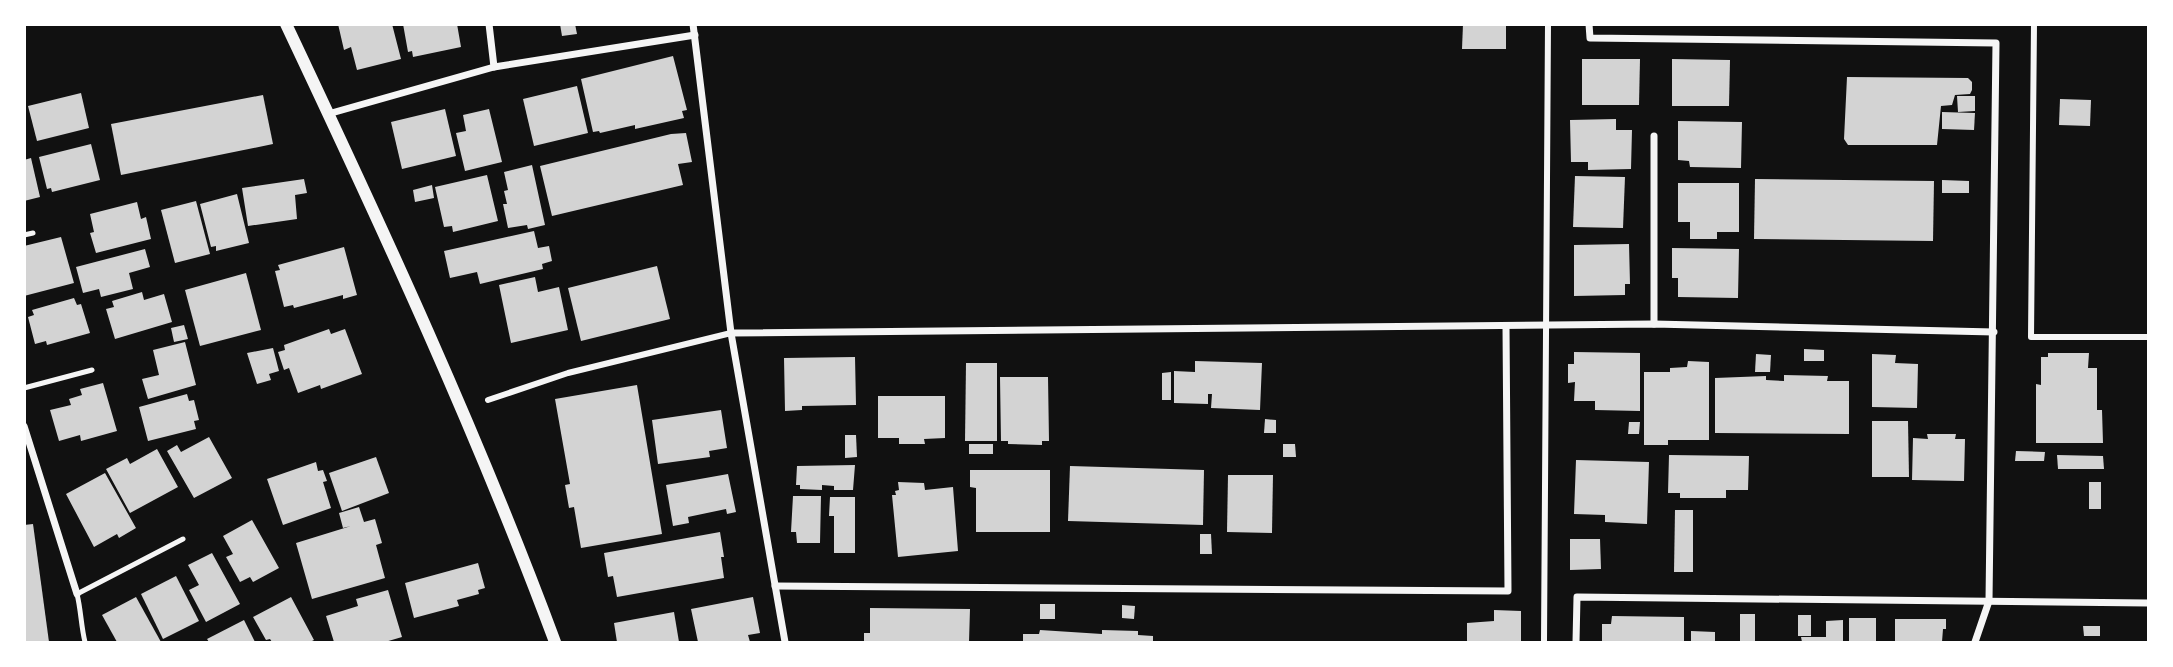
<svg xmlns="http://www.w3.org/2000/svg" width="2173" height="667" viewBox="0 0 2173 667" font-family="'Alegreya Sans',sans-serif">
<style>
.building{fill:#d3d3d3}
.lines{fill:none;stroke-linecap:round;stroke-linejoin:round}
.service{stroke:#f5f5f5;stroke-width:5}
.pedestrian{stroke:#f5f5f5;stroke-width:6}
.minor{stroke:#f5f5f5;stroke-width:7}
.tertiary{stroke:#f5f5f5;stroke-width:12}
</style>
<rect width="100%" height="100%" fill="#111"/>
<g class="building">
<polygon points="338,24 392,24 401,59 357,70 351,47 344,50"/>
<polygon points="403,24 457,24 461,47 413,57 412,51 408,52"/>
<polygon points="560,24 575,24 577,34 562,36"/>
<polygon points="1463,24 1506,24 1506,49 1462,49"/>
<polygon points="673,56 687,110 682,111 684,118 635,129 635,125 600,133 599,131 593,132 581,79"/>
<polygon points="1582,59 1640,59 1639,105 1582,105"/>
<polygon points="1672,59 1730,60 1729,106 1672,106"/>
<polygon points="1847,77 1968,78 1972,82 1972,90 1970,94 1955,95 1952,105 1941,106 1937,145 1848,145 1844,139"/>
<polygon points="577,86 588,133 534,146 523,99"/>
<polygon points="81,93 89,128 37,141 28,106"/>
<polygon points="263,95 273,144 121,175 111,124"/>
<polygon points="1957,96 1975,96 1975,111 1958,112"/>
<polygon points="2060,99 2091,100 2090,126 2059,125"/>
<polygon points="445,109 456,156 402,169 391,122"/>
<polygon points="489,109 502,162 465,171 456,133 466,131 463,115"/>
<polygon points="1942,112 1975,113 1974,130 1942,129"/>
<polygon points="1616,119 1616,130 1632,130 1631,169 1588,170 1588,162 1571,162 1570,120"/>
<polygon points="1678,121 1742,122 1741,168 1690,167 1689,161 1678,160"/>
<polygon points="686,133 692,162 678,164 683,185 552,216 540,166 671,134"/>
<polygon points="91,144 100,180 52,192 51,188 47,189 39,157"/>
<polygon points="31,158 40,197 24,201 24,160"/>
<polygon points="532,165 545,225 528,229 527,225 508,228 503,204 507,204 504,191 508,190 504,172"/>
<polygon points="487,175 498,221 453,232 452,226 444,227 435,187"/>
<polygon points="1575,176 1625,177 1623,228 1573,227"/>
<polygon points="304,179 307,193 295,195 297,219 248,226 242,188"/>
<polygon points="1755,179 1934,181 1933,241 1754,239"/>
<polygon points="1942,180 1969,181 1969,193 1942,193"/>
<polygon points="1678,183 1739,183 1739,232 1717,232 1717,239 1690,239 1690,222 1678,222"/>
<polygon points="432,185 434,198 415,202 413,190"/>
<polygon points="237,194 249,243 216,251 216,246 211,247 200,204"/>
<polygon points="196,201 210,254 175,263 161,210"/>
<polygon points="137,202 141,219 146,217 151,239 96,253 90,233 94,232 90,214"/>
<polygon points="534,231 538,248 549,246 552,261 542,264 543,269 480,284 477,272 450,278 444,251"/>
<polygon points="61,237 74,283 24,296 24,246"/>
<polygon points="1629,244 1630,284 1625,284 1625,295 1574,296 1574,245"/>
<polygon points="344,247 357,295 343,299 343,295 294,308 293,305 284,307 275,271 280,270 278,265"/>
<polygon points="1672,248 1739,249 1738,298 1678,297 1678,278 1672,278"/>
<polygon points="145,249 150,267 129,273 133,289 101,297 99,289 83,293 76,267"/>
<polygon points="657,266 670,319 581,341 568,288"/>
<polygon points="246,273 261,330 200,346 185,290"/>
<polygon points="535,277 538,292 559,287 568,330 511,343 499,285"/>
<polygon points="142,292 144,300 164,294 172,322 115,339 106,309 114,307 112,301"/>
<polygon points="74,298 77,305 81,304 90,333 47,345 46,341 35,344 28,317 34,315 32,310"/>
<polygon points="184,325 188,339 174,342 171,328"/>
<polygon points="329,329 331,334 345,329 362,374 321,389 320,385 298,393 289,368 284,370 278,352 285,350 284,345"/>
<polygon points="185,342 196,385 148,399 142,379 159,375 153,350"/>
<polygon points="273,348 279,371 269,374 271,380 257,384 247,353"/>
<polygon points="1804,349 1824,350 1824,361 1804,361"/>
<polygon points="1574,352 1640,353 1640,411 1595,410 1595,401 1574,401 1575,382 1568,383 1568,364 1574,364"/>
<polygon points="2048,353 2089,353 2088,368 2097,368 2097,410 2102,410 2103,443 2036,443 2036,384 2041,385 2041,357 2048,357"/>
<polygon points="1756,354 1771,355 1770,372 1755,372"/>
<polygon points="1872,354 1896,355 1895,363 1918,364 1917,408 1872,407"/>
<polygon points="855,357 856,405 802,406 802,410 785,411 784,358"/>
<polygon points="1195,361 1262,363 1260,410 1211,408 1212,394 1208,394 1208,404 1174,403 1174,371 1195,372"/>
<polygon points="1688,361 1709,362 1709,440 1668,440 1668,445 1644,445 1644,372 1670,372 1670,368 1687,367"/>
<polygon points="966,363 997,363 997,441 965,441"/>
<polygon points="1171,372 1171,400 1162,400 1162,373"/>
<polygon points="1784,375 1828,376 1827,381 1849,381 1849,434 1715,433 1715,378 1766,376 1766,380 1784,381"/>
<polygon points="1000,377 1048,377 1049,441 1042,441 1042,445 1008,444 1008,441 1001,441"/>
<polygon points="103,383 117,431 81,441 80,435 59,441 50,410 71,405 69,399 82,395 80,389"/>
<polygon points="637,385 662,534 581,548 574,507 569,508 565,485 570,484 555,399"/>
<polygon points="187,394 189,401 194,400 199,420 194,421 196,429 148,441 139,407"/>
<polygon points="878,396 945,396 945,438 924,439 925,444 899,444 899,438 878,438"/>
<polygon points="721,410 727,448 709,451 710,457 658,464 652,420"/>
<polygon points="1265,419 1276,420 1276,433 1264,433"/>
<polygon points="1872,421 1908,421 1909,477 1872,477"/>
<polygon points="1629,422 1640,422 1639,434 1628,434"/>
<polygon points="1927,434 1956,434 1955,439 1965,439 1964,481 1912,480 1913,438 1928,439"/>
<polygon points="845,435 856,435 857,457 845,458"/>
<polygon points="209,437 232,478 194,498 167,451 177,445 181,452"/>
<rect x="969" y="444" width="24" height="10"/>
<polygon points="1283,444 1295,444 1296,457 1283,457"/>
<polygon points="157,449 178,487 130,513 106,469 127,458 130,464"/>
<polygon points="2016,451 2045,452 2044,461 2015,461"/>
<polygon points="1669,455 1749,456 1748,490 1726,490 1726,498 1680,498 1680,493 1668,493"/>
<polygon points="2057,455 2103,456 2104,469 2058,469"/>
<polygon points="376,457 389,493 342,511 329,473"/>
<polygon points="1576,460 1649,462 1647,524 1605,522 1605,515 1574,514"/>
<polygon points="316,462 318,471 323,470 327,481 323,482 331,508 283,525 267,479"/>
<polygon points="855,465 853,490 834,490 834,486 822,485 822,490 800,489 800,485 796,485 797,466"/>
<polygon points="1070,466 1204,470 1203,525 1068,521"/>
<polygon points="970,470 1050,470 1050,532 976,532 976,488 970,487"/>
<polygon points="105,473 136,528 119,538 117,534 94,547 66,494"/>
<polygon points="728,474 736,512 727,514 726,509 688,517 689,523 673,526 666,485"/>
<polygon points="1228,475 1273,475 1272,533 1227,532"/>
<polygon points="898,482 924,483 925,490 953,487 958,551 898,557 892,495 896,495 895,491 899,490"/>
<rect x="2089" y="482" width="12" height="27"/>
<polygon points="793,496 821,496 820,543 797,543 796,532 791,532"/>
<polygon points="830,497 855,497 855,553 834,553 834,516 829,516"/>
<polygon points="359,507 364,522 375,519 382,543 376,545 385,578 312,599 296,543 351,526 343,528 339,513"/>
<polygon points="1675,510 1693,510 1693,572 1674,572"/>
<polygon points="252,520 279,568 253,582 250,577 240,582 226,557 233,554 223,536"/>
<polygon points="33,524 49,642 24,642 24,525"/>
<polygon points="720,532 724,557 721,557 724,578 617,597 613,576 608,577 604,553"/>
<polygon points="1200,534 1211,534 1212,554 1200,554"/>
<polygon points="1570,539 1600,539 1601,569 1570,570"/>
<polygon points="212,553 240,604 206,622 189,590 199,585 188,565"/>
<polygon points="478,563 485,588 478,590 479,594 457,600 459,606 414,618 405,583"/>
<polygon points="176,576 199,621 163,639 141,594"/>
<polygon points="388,590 402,637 385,642 334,642 326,616 358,606 356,599"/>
<polygon points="136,597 161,642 117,642 102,615"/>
<polygon points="291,597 314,640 310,642 272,642 270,639 266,640 253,617"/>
<polygon points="753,597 760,633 748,635 750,642 698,642 691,609"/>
<rect x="1040" y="604" width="15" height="15"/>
<polygon points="1122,605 1135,606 1134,619 1122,618"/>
<polygon points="870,608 970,609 969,642 864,642 864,633 870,633"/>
<polygon points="1494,610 1521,611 1521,642 1467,642 1467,623 1494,621"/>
<polygon points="674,612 679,642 617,642 614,623"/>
<rect x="1740" y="614" width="15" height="27"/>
<rect x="1798" y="615" width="13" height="21"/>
<polygon points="1612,616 1684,617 1684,642 1602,642 1602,624 1611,624"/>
<rect x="1849" y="618" width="27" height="24"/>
<polygon points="1895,619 1946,619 1946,629 1943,629 1942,642 1895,642"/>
<polygon points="244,620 255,642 209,642 207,639"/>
<polygon points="1843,620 1843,642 1802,642 1801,637 1826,637 1826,621"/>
<polygon points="2083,626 2100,626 2100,636 2084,636"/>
<polygon points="1040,630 1102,634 1102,630 1138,631 1138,635 1153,636 1153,642 1023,642 1023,634 1039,634"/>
<polygon points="1691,631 1715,632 1715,642 1691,642"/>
</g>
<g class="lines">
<g class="service">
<polyline points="24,235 33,233"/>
<polyline points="24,388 92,370"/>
<path d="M85,642c-4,-16 -4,-32 -8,-48l106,-55"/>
</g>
<g class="pedestrian">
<polyline points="2034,24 2031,337 2148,337"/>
<polyline points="488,400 568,373 731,333"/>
<polyline points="1544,642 1548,24"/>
</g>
<g class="minor">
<polyline points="489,24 494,67"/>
<polyline points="693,24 731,333 785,642"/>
<polyline points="1589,24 1590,38 1996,43 1989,601 1975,642"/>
<polyline points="328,114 494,67 695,35"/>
<polyline points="1654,136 1654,324"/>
<polyline points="731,333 1654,324 1994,332"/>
<polyline points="24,426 77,594"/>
<polyline points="775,586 1508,591 1506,326"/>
<polyline points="1576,642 1577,597 2148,603"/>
</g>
<path class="tertiary" d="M286,24c96,203 191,408 269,618"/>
</g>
<rect width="2173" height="667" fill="none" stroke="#ffffff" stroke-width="52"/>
</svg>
